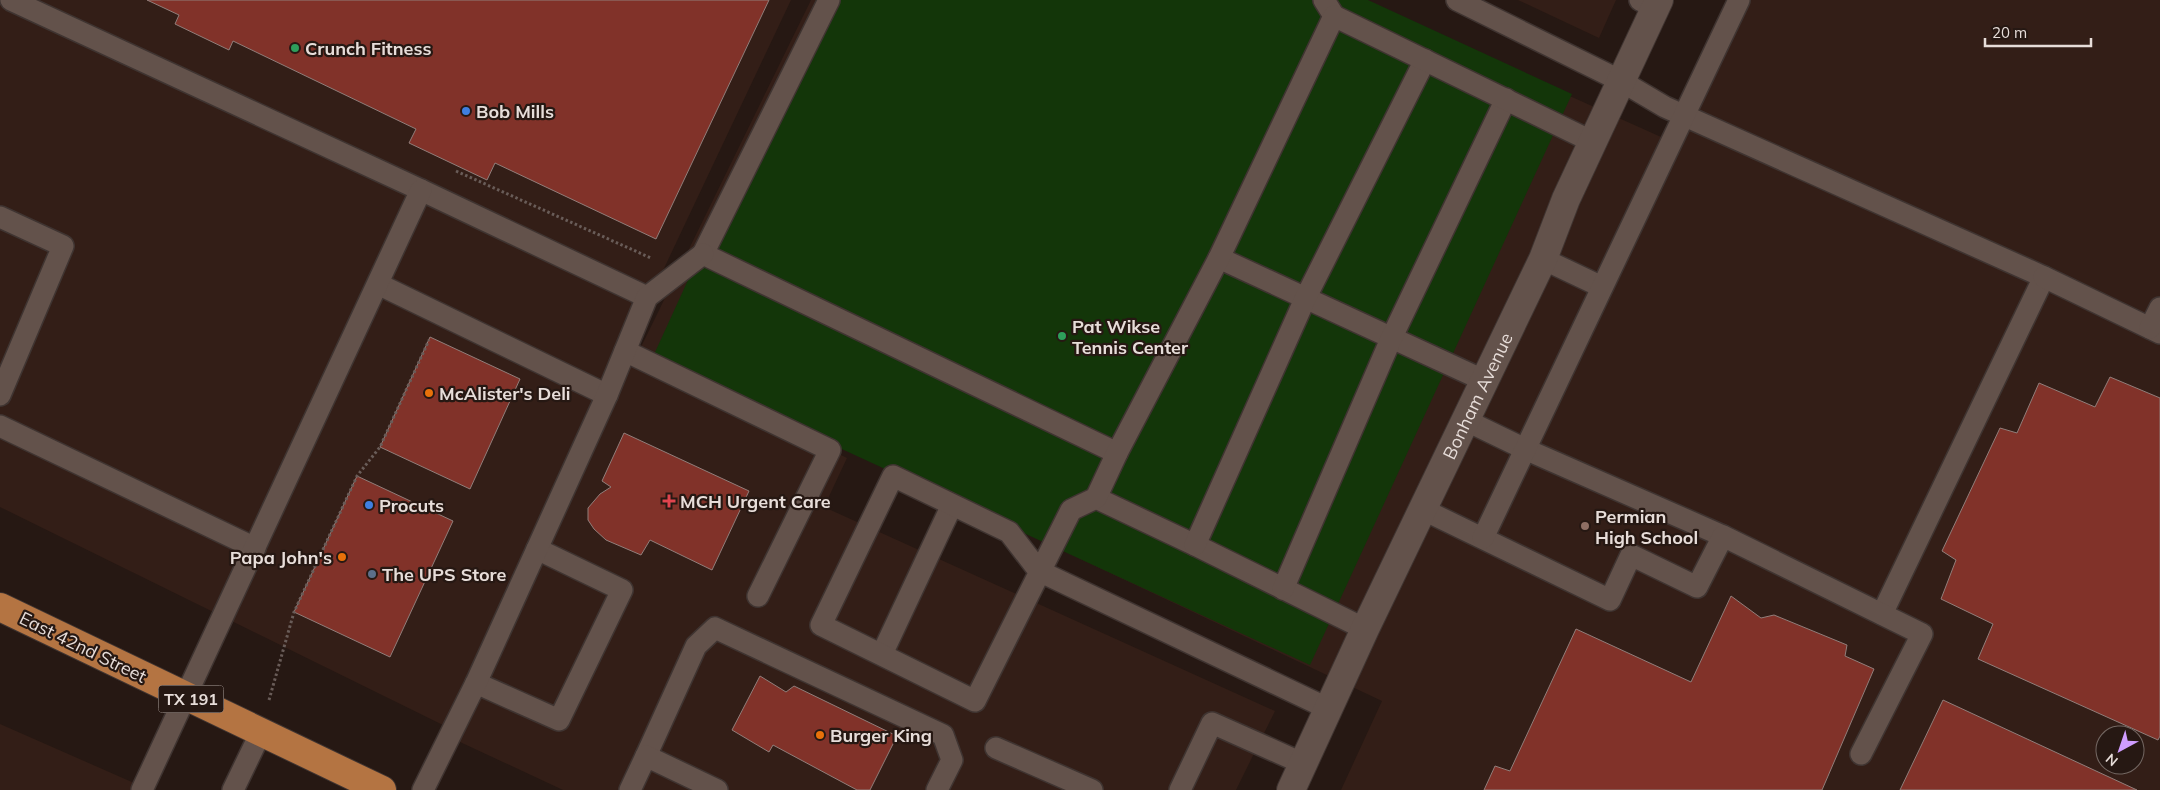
<svg xmlns="http://www.w3.org/2000/svg" width="2160" height="790" viewBox="0 0 2160 790" font-family="Mulish,sans-serif">
<style>
.built{fill:#331e17;fill-rule:evenodd}
.green{fill:#133609}
.building{fill:#813229;stroke:#917e7a}
.lines{fill:none;stroke-linecap:round;stroke-linejoin:round}
.lane-casing{stroke:#3f3431;stroke-width:24}
.street-casing{stroke:#3f3431;stroke-width:30}
.highway-casing{stroke:#3f3431;stroke-width:30}
.path{stroke:#695c58;stroke-width:3;stroke-dasharray:2.5 2.5;stroke-linecap:butt}
.lane{stroke:#63524b;stroke-width:21}
.street{stroke:#63524b;stroke-width:28}
.highway{stroke:#b47442;stroke-width:28}
.leisure-dot{fill:#2e9e5b;stroke:#261813;stroke-width:2}
.shop-dot{fill:#3f7fe0;stroke:#261813;stroke-width:2}
.food-dot{fill:#e8710a;stroke:#261813;stroke-width:2}
.health-dot{fill:#e0444e;stroke:#261813;stroke-width:2}
.education-dot{fill:#8d6e63;stroke:#261813;stroke-width:2}
.service-dot{fill:#5c6f8a;stroke:#261813;stroke-width:2}
.labels{text-anchor:middle;dominant-baseline:central;stroke-width:4.5;stroke-linejoin:round;paint-order:stroke}
.shield{fill:#261813;stroke:#ada29e;stroke-width:1}
.shield-label{font-size:16px;font-weight:bold;fill:#e7ddd9}
.poi-label{font-size:18px;font-weight:bold;fill:#e7ddd9;stroke:#261813;text-anchor:start}
.street-label{font-size:18px;fill:#e7ddd9;stroke:#261813}
</style>
<rect width="100%" height="100%" fill="#261813"/>
<g class="built">
<polygon points="0,0 791,0 447,727 0,507"/>
<path d="M811,0h545l314,141 59,-141h431v790h-819l41,-89 -743,-350zM2105,735h30v30h-30z"/>
<polygon points="1518,0 1616,0 1599,38"/>
<polygon points="628,351 847,458 824,507 1275,711 1236,790 563,790 445,735"/>
<polygon points="0,724 150,790 0,790"/>
</g>
<polygon class="green" points="816,0 1368,0 1572,94 1310,665 651,361"/>
<g class="building">
<polygon points="147,0 769,0 656,239 495,163 487,180 409,143 416,129 233,41 229,50 175,24 179,15"/>
<polygon points="430,337 520,379 470,489 380,447"/>
<polygon points="2110,377 2160,398 2160,736 2158,740 1978,659 1993,624 1941,599 1956,560 1942,551 2000,428 2017,433 2039,383 2095,407"/>
<polygon points="624,433 749,491 712,570 650,540 641,555 606,540 594,529 588,520 588,508 600,494 611,487 602,481"/>
<polygon points="357,476 453,521 390,657 294,612"/>
<polygon points="1731,596 1761,618 1774,615 1847,645 1845,656 1874,669 1822,790 1484,790 1495,766 1510,771 1576,629 1691,682"/>
<polygon points="760,676 786,692 794,686 897,736 870,790 857,790 773,745 769,752 732,730"/>
<polygon points="1943,700 2137,790 1900,790"/>
</g>
<g class="lines">
<g class="lane-casing">
<g id="lane">
<polyline points="11,0 421,190 647,297"/>
<polyline points="829,0 703,254 1117,453"/>
<polyline points="1324,0 1334,16"/>
<polyline points="1457,0 1621,81 1665,107 2044,277 1882,614"/>
<polyline points="1640,0 1656,8"/>
<polyline points="0,217 63,246 0,395"/>
<polyline points="1219,258 1483,380"/>
<polyline points="1543,259 1602,287"/>
<polyline points="2044,277 2160,333"/>
<polyline points="378,284 607,395"/>
<polyline points="2150,328 2160,308"/>
<polyline points="625,351 830,450 758,596"/>
<polyline points="1465,420 1525,449 1723,536"/>
<polyline points="0,426 255,548"/>
<polyline points="1096,498 1195,545 1365,629"/>
<polyline points="1422,509 1610,600 1631,555 1697,587 1723,536 1922,634 1861,754"/>
<polyline points="1483,538 1739,0"/>
<polyline points="1195,545 1305,299 1425,60"/>
<polyline points="1283,589 1391,339 1506,99"/>
<polyline points="882,654 952,505"/>
<polyline points="476,683 559,720 622,590 537,549"/>
<polyline points="1329,709 1039,571 1009,532 893,476 821,625 975,701 1071,510 1096,498 1117,453 1219,258 1334,16 1593,142"/>
<polyline points="996,748 1092,790"/>
<polyline points="646,756 696,646 715,628 943,735 952,760 937,790"/>
<polyline points="142,790 421,190"/>
<polyline points="233,790 261,732"/>
<polyline points="423,790 476,683 537,549 607,395 647,297 703,254"/>
<polyline points="630,790 646,756 717,790"/>
<polyline points="1180,790 1212,723 1304,764"/>
</g>
</g>
<g class="street-casing">
<g id="street">
<path id="s1" d="M1291,790l74,-161 178,-370 23,-60 93,-199"/>
</g>
</g>
<g class="highway-casing">
<polyline id="highway" points="0,607 382,790"/>
</g>
<g class="path">
<polyline points="456,171 651,258"/>
<polyline points="269,700 294,612 357,476 380,447 429,340"/>
</g>
<use href="#lane" class="lane"/>
<use href="#street" class="street"/>
<use href="#highway" class="highway"/>
</g>
<g class="leisure-dot">
<circle cx="295" cy="48" r="5"/>
<circle cx="1062" cy="336" r="5"/>
</g>
<g class="shop-dot">
<circle cx="466" cy="111" r="5"/>
<circle cx="369" cy="505" r="5"/>
</g>
<g class="food-dot">
<circle cx="429" cy="393" r="5"/>
<circle cx="342" cy="557" r="5"/>
<circle cx="820" cy="735" r="5"/>
</g>
<path class="health-dot" d="M666.5 493.5h5v5h5v5h-5v5h-5v-5h-5v-5h5z"/>
<circle class="education-dot" cx="1585" cy="526" r="5"/>
<circle class="service-dot" cx="372" cy="574" r="5"/>
<g class="labels">
<rect class="shield" x="158.5" y="685.5" width="65" height="27" rx="4"/>
<g class="shield-label">
<text x="191" y="699">TX 191</text>
</g>
<g class="poi-label">
<text x="305" y="48">Crunch Fitness</text>
<text x="476" y="111">Bob Mills</text>
<text x="1072" y="326">Pat Wikse<tspan x="1072" dy="21">Tennis Center</tspan></text>
<text x="439" y="393">McAlister's Deli</text>
<text x="680" y="501">MCH Urgent Care</text>
<text x="379" y="505">Procuts</text>
<text x="1595" y="516">Permian<tspan x="1595" dy="21">High School</tspan></text>
<text x="332" y="557" text-anchor="end">Papa John's</text>
<text x="382" y="574">The UPS Store</text>
<text x="830" y="735">Burger King</text>
</g>
<g class="street-label">
<text stroke="none"><textPath href="#s1" startOffset="436">Bonham Avenue</textPath></text>
<text transform="translate(83 647) rotate(26)">East 42nd Street</text>
</g>
</g>
<g transform="translate(2120 750) rotate(220)"><circle r="24" fill="#261813" stroke="#736762"/>
<path d="M0-4L9 19L0 12L-9 19Z" fill="#d09dff"/>
<text y="-8" font-size="14" font-weight="bold" text-anchor="middle" fill="#e7ddd9">N</text>
</g>
<path d="M1985 38v8h106v-8" fill="none" stroke="#e7ddd9" stroke-width="2.5"/>
<text x="1992" y="38" font-size="15" fill="#e7ddd9" stroke="#261813" stroke-width="4" paint-order="stroke">20 m</text>
</svg>
